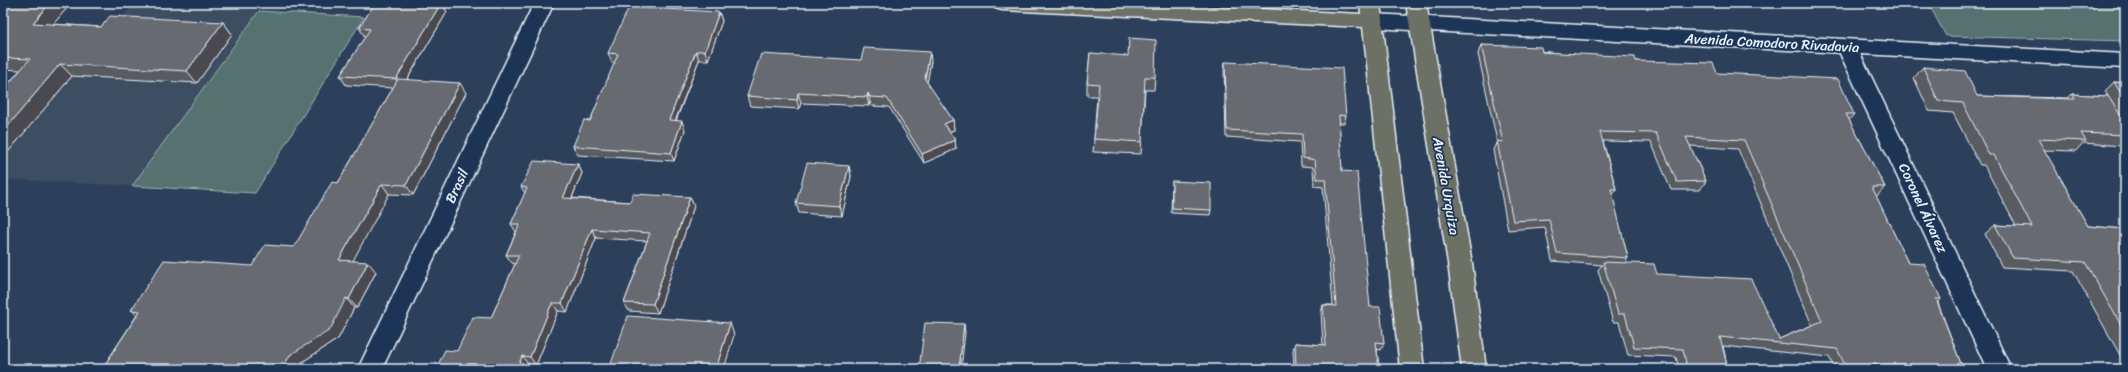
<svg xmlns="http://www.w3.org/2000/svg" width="2128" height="372" viewBox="0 0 2128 372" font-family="Sriracha,sans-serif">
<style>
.built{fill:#3e4d62}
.green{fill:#557270;stroke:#9eb2b4}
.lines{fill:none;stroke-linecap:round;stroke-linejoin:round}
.minor-casing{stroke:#e8f1f8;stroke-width:3}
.secondary-casing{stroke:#e8f1f8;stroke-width:3}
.primary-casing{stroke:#e8f1f8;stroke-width:3}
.minor{fill:#1d3557;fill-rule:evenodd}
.secondary{fill:#1d3557;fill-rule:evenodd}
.primary{fill:#6c7065;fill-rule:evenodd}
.wall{fill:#595b61;stroke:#e8f1f8;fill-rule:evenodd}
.shaded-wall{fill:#484a4f;stroke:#e8f1f8}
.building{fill:#676a71;stroke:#e8f1f8}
.labels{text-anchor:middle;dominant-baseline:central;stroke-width:3.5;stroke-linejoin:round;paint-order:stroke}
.street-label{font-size:14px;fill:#e8f1f8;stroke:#1d3557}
</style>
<rect width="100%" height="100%" fill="#2c405c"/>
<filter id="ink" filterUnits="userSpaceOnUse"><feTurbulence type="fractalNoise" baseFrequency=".025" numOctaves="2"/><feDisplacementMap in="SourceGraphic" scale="8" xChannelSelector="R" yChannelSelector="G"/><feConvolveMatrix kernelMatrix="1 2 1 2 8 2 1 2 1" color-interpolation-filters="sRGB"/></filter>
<g filter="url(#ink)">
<polygon class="built" points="134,4 259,10 132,186 3,179 3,157"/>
<g class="green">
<polygon points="1928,3 2125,3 2125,41 1946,36"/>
<polygon points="259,11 364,17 255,193 132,186"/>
</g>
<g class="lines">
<g class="minor-casing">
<g id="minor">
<polygon points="534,3 554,3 382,369 358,369"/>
<polygon points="1847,40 1854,42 1857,47 2011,369 1987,369 1837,47 1840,42"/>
</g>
</g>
<g class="secondary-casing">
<polygon id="secondary" points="1373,14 2125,54 2125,68 1373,28 1366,26 1363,21 1366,16"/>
</g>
<g class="primary-casing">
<g id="primary">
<polygon points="992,3 1141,3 1361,14 1360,3 1380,3 1424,369 1400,369 1363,27 1002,10 995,8"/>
<polygon points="1406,3 1426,3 1472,263 1486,369 1462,369 1448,263"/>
</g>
</g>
<use href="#minor" class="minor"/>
<use href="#secondary" class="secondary"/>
<use href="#primary" class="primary"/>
</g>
<g class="wall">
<polygon points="3,3 67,8 53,24 101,27 223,22 232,34 197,83 72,76 8,152 3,151 3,90 20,70 3,69"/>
<polygon points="375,3 442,3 447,12 407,80 466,93 413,195 389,194 352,261 376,272 357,308 354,308 338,339 299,364 297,369 102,369 137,315 131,310 252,266 294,247 338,183 393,88 346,85 340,76 365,37 359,28"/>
<polygon points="719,12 722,21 708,60 699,60 676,121 685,130 674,161 578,155 573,146 590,121 615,63 612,63 608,53"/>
<path d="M1481,45l155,16 81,12 137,41 -5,6 36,67 -8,9h-1l32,67 33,36 -3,4 25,66h-128l-6,-12 -106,-11 5,23h-49l-3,-12 -48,-2 -9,-33h-6l-15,-52 4,-5 -50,-4 -7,-34 -37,3 -15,-80 4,-9 -19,-87zM1603,141l48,1 20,48h29l6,-9 -16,-35 48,3 74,176 -33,14 -122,-65 -32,-11 3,-5 -16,-62 4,-7z"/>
<polygon points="1090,53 1155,77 1154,90 1145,90 1141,154 1093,152 1094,139 1097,96 1087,96 1087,83"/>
<polygon points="861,60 931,61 927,83 953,120 954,130 949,132 955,140 956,149 924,163 889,107 872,106 870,102 869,106 801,103 799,109 750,106 747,96"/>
<polygon points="1225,62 1346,116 1344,123 1339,123 1342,171 1370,307 1384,343 1381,350 1377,349 1379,369 1294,369 1293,350 1295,343 1323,345 1321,312 1323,305 1333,305 1323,187 1314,186 1313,167 1301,166 1300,142 1226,137 1224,69"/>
<polygon points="1923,67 1977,96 2068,98 2072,94 2108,96 2105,91 2114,82 2125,83 2125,143 2122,146 2083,143 2076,151 2044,150 2088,226 2125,229 2125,364 2073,271 2002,267 1985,234 1995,225 2016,226 1984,165 1980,165 1953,113 1929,111 1914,78"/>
<polygon points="578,164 582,173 572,198 630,202 690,197 694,206 658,313 629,311 624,303 647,241 596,238 567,312 558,311 536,365 528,364 526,369 436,369 457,351 491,318 515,264 512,263 506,255 516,232 511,224 525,193 521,187"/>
<polygon points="849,166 851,176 842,216 799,213 796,203"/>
<polygon points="1172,181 1211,210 1210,215 1171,213"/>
</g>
<g class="shaded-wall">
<polygon points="50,3 62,3 67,8 44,35 33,23"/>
<polygon points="441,3 442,3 447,12 402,88 396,79"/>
<polygon points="719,12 722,21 708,60 705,51"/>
<polygon points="223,22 232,34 197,83 187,71"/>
<polygon points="696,51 699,60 672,129 669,120"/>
<polygon points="930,52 931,61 926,89 925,79"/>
<polygon points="60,64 72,76 8,152 3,147 3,132"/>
<polygon points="460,83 466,93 413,195 406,185"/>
<polygon points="798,93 801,103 799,109 797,100"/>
<polygon points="868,93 870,102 869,106 867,97"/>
<polygon points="953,120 954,130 945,133 944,124"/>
<polygon points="682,121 685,130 674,161 671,153"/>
<polygon points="955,140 956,149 924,163 922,154"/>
<polygon points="578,164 582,173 568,207 563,198"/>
<polygon points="849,166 851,176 842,216 839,206"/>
<polygon points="382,184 389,194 348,270 339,260"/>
<polygon points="690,197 694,206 658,313 653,304"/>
<polygon points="592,229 596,238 567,312 562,303"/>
<polygon points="368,262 376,272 357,308 349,299"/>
<polygon points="346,298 354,308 338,339 299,364 297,369 282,369 290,355"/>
<polygon points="552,303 558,311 536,365 530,357"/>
<polygon points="730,323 734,335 724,369 716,369"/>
<polygon points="964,324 965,333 961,369 959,369"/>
<polygon points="522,356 528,364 526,369 517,369"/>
</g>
<g class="building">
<polygon points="3,3 50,3 33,23 101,27 110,16 223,22 187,71 60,64 3,132 3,90 30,59 3,58"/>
<polygon points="375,3 441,3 396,79 340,76 370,29 359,28"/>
<polygon points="629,7 719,12 705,51 696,51 669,120 682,121 671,153 573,146 584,120 590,121 618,54 608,53"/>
<polygon points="1129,38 1156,40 1155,77 1145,77 1142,142 1094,139 1099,84 1087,83 1090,53 1128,56"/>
<polygon points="1481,45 1541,47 1542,52 1635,57 1636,61 1713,63 1717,73 1838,79 1854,114 1846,114 1885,187 1872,187 1908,263 1924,264 1941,299 1936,299 1963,369 1944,369 1902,364 1845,365 1837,349 1720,337 1728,369 1695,369 1687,368 1683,349 1634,347 1625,314 1618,314 1603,262 1654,264 1657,274 1751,279 1779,339 1822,321 1744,140 1686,137 1706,181 1677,182 1656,133 1600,132 1616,189 1611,189 1628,258 1557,253 1549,219 1513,221 1497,141 1503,142"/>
<polygon points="864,48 930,52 925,79 953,120 944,124 955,140 922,154 887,98 870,97 868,93 867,97 798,93 797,100 747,96 761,54 861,60"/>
<polygon points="1225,62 1342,68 1346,116 1339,115 1342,171 1357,172 1370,307 1380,307 1384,343 1376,342 1379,369 1296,369 1295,343 1326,345 1323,305 1336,306 1325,179 1317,179 1315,160 1303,158 1302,134 1227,130"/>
<polygon points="1923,67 1965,71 1977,96 2075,99 2072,94 2108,96 2125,122 2125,135 2081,133 2086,141 2038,139 2088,226 2125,229 2125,332 2085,262 2013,258 1995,225 2032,227 1994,155 1989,155 1963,103 1938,101"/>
<polygon points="398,79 460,83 406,185 382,184 339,260 368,262 349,299 346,298 330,330 290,355 282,369 102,369 140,311 131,310 164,260 252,266 265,245 294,247 332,182 338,183"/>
<polygon points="2114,82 2125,83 2125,100"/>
<polygon points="534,161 578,164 563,198 630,202 633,194 690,197 653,304 624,303 650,233 592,229 562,303 552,303 530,357 522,356 517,369 436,369 445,350 457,351 473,317 491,318 519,255 506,255 520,224 511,224 527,188 521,187"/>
<polygon points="807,163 849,166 839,206 796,203"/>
<polygon points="1172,181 1211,183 1211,210 1172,208"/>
<polygon points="628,316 730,323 716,369 609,369"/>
<polygon points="925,323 964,324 959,369 919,369"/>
<polygon points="822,367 848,369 821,369"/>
</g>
</g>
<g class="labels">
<g class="street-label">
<text transform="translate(1772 43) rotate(3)">Avenida Comodoro Rivadavia</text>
<text transform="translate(457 186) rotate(-65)">Brasil</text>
<text transform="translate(1446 186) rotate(80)">Avenida Urquiza</text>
<text transform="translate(1923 208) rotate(65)">Coronel Álvarez</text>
</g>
</g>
<rect width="2128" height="372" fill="none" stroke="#1d3557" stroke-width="16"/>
<rect x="8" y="8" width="2112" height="356" fill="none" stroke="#e8f1f8" stroke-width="1.5" filter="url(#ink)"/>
</svg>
